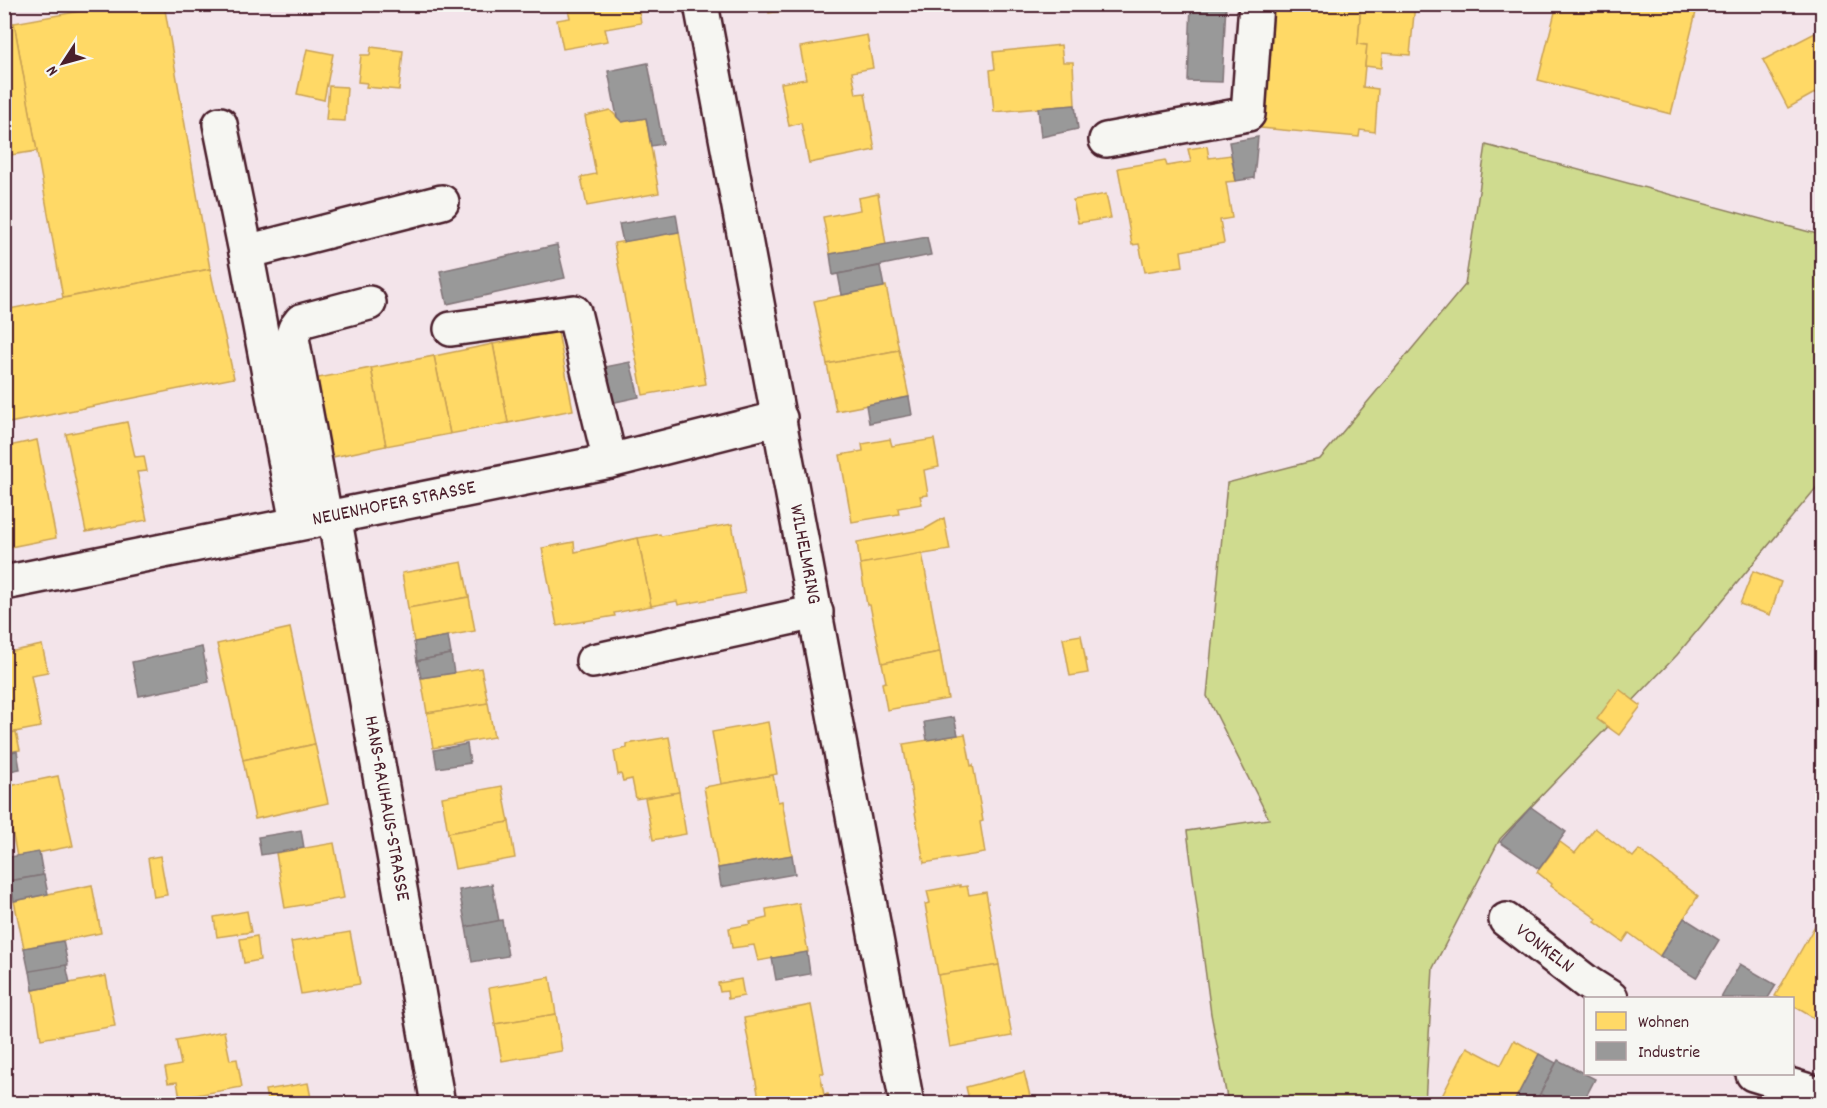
<svg xmlns="http://www.w3.org/2000/svg" width="1827" height="1108" viewBox="0 0 1827 1108" font-family="Dekko,sans-serif">
<style>
.green{fill:#cfdb8f;stroke:#8c7d5d;stroke-width:1.5}
.homes{fill:#ffd966;stroke:#c9a154;stroke-width:1.5}
.industry{fill:#999;stroke:#817478;stroke-width:1.5}
.lines{fill:none;stroke-linecap:round;stroke-linejoin:round}
.minor-casing{stroke:#4a1f2b;stroke-width:38}
.minor{stroke:#f6f6f2;stroke-width:33}
.labels{text-anchor:middle;dominant-baseline:central;stroke-width:6;stroke-linejoin:round;paint-order:stroke}
.street-label{font-size:20px;fill:#4a1f2b;stroke:#f6f6f2}
</style>
<rect width="100%" height="100%" fill="#f3e4ea"/>
<filter id="ink" filterUnits="userSpaceOnUse"><feTurbulence type="fractalNoise" baseFrequency=".0167" numOctaves="2"/><feDisplacementMap in="SourceGraphic" scale="12" xChannelSelector="R" yChannelSelector="G"/><feConvolveMatrix kernelMatrix="1 2 1 2 8 2 1 2 1" color-interpolation-filters="sRGB"/></filter>
<g filter="url(#ink)">
<polygon class="green" points="1486,145 1817,234 1822,231 1822,481 1677,655 1500,839 1433,968 1425,1103 1228,1103 1211,1014 1187,831 1269,819 1207,696 1227,483 1320,459 1465,285"/>
<g class="homes">
<polygon points="120,4 164,4 210,269 63,298 14,23"/>
<polygon points="567,4 638,4 641,23 605,29 608,41 563,49 557,20 570,18"/>
<polygon points="768,4 827,4 769,13"/>
<polygon points="1267,4 1361,4 1358,44 1367,45 1363,87 1378,89 1375,132 1360,130 1359,137 1261,128 1269,36"/>
<polygon points="1361,4 1415,4 1410,55 1382,53 1381,68 1365,66 1367,45 1358,44"/>
<polygon points="1557,4 1698,4 1671,114 1538,80"/>
<polygon points="14,23 37,151 4,156 4,25"/>
<polygon points="1815,33 1822,45 1822,89 1788,108 1763,60"/>
<polygon points="867,35 873,68 852,72 856,94 865,93 875,150 809,163 801,123 789,126 781,83 806,79 800,47"/>
<polygon points="1061,45 1063,62 1073,62 1075,105 994,112 990,70 995,69 993,52"/>
<polygon points="371,47 403,51 399,90 366,87 367,83 358,82 361,55 370,55"/>
<polygon points="307,49 333,54 324,100 297,94"/>
<polygon points="329,86 347,87 345,121 326,120"/>
<polygon points="610,110 622,122 646,118 659,193 587,206 581,177 596,174 585,116"/>
<polygon points="1207,146 1209,158 1231,155 1236,181 1226,182 1232,218 1220,220 1224,243 1181,251 1183,266 1145,272 1139,244 1132,245 1118,168 1165,160 1167,166 1191,162 1188,149"/>
<polygon points="878,194 886,245 830,254 823,217 860,210 858,198"/>
<polygon points="1106,194 1111,218 1078,223 1073,200"/>
<polygon points="679,232 706,384 643,395 614,243"/>
<polygon points="210,269 234,378 4,424 4,310"/>
<polygon points="886,286 899,350 827,364 814,301"/>
<polygon points="558,332 573,410 508,423 493,344"/>
<polygon points="493,344 508,423 450,434 434,356"/>
<polygon points="899,350 909,397 836,411 827,364"/>
<polygon points="434,356 450,434 386,446 371,368"/>
<polygon points="371,368 386,446 328,458 313,379"/>
<polygon points="127,422 135,457 144,456 147,471 137,472 147,520 86,532 66,434"/>
<polygon points="890,439 892,446 934,439 939,467 924,470 928,495 920,496 922,504 898,508 899,514 852,522 840,455 863,451 862,444"/>
<polygon points="37,440 56,538 5,548 4,447"/>
<polygon points="944,518 950,550 860,564 857,542 925,529"/>
<polygon points="732,524 745,593 678,605 677,601 651,606 638,538 660,534 661,536"/>
<polygon points="638,538 651,606 614,613 615,616 557,626 542,548 574,542 575,552"/>
<polygon points="922,553 940,652 882,663 870,605 867,605 860,564"/>
<polygon points="462,562 469,597 408,608 402,573"/>
<polygon points="1753,571 1781,582 1770,615 1740,604"/>
<polygon points="469,597 475,631 414,642 408,608"/>
<polygon points="290,628 315,744 243,760 217,644"/>
<polygon points="1081,635 1088,673 1070,676 1063,638"/>
<polygon points="42,645 48,672 31,675 41,727 4,734 4,653"/>
<polygon points="940,652 948,699 887,710 882,683 886,682 882,663"/>
<polygon points="481,668 488,703 427,713 421,678"/>
<polygon points="1619,689 1641,706 1619,735 1597,719"/>
<polygon points="488,703 494,737 433,748 427,713"/>
<polygon points="768,722 777,774 721,784 712,732"/>
<polygon points="16,732 20,750 4,753 4,734"/>
<polygon points="965,734 971,766 973,765 983,821 980,822 985,853 924,863 903,744"/>
<polygon points="669,737 679,792 636,799 632,779 623,781 621,774 618,775 614,751 627,748 627,744"/>
<polygon points="315,744 328,803 255,819 243,760"/>
<polygon points="773,775 778,802 782,801 792,855 718,868 704,787"/>
<polygon points="58,776 73,846 17,857 12,831 8,832 4,816 4,787"/>
<polygon points="502,786 509,822 448,833 442,797"/>
<polygon points="679,792 686,834 653,840 645,798"/>
<polygon points="509,822 515,858 455,869 448,833"/>
<polygon points="1595,828 1633,857 1639,850 1698,896 1660,956 1629,933 1623,942 1595,922 1597,919 1551,886 1552,884 1537,872 1560,842 1575,853"/>
<polygon points="334,843 344,898 285,908 276,853"/>
<polygon points="160,856 167,895 154,897 148,858"/>
<polygon points="92,885 101,933 24,948 14,901"/>
<polygon points="960,885 960,887 967,886 969,895 986,892 999,965 938,975 925,904 930,903 927,891"/>
<polygon points="799,903 808,952 758,961 754,945 732,948 729,928 751,924 750,922 767,918 766,909"/>
<polygon points="247,911 251,932 217,937 214,917"/>
<polygon points="1820,917 1822,919 1822,1023 1792,1005 1792,998 1780,998 1775,996"/>
<polygon points="350,932 360,984 301,994 291,942"/>
<polygon points="257,936 260,960 244,963 240,939"/>
<polygon points="999,965 1012,1036 950,1047 938,975"/>
<polygon points="106,976 115,1026 41,1039 33,990"/>
<polygon points="550,977 556,1014 495,1024 489,988"/>
<polygon points="741,979 744,996 728,999 727,991 720,992 718,983"/>
<polygon points="811,1005 824,1073 820,1073 824,1095 828,1094 830,1104 760,1104 744,1018"/>
<polygon points="556,1014 562,1051 502,1061 495,1024"/>
<polygon points="224,1031 230,1060 237,1059 242,1087 180,1098 177,1082 168,1083 165,1068 181,1065 176,1040"/>
<polygon points="1514,1040 1539,1054 1513,1104 1442,1104 1439,1102 1467,1047 1501,1065"/>
<polygon points="1024,1072 1032,1104 970,1104 966,1087"/>
<polygon points="308,1083 311,1098 282,1104 268,1104 265,1090"/>
</g>
<g class="industry">
<polygon points="1100,4 1132,4 1132,8"/>
<polygon points="1191,4 1226,4 1222,82 1188,81"/>
<polygon points="648,63 663,144 651,146 646,118 622,122 617,117 608,71"/>
<polygon points="1075,105 1078,129 1041,137 1038,108"/>
<polygon points="1258,137 1254,178 1236,181 1229,142"/>
<polygon points="676,214 679,232 623,242 619,224"/>
<polygon points="927,237 931,255 833,275 830,254"/>
<polygon points="557,245 565,278 447,304 440,271"/>
<polygon points="880,266 884,287 842,295 838,274"/>
<polygon points="630,362 639,397 601,405 595,369"/>
<polygon points="909,397 912,415 869,423 866,405"/>
<polygon points="448,636 451,654 417,661 414,642"/>
<polygon points="202,647 209,682 139,696 132,662"/>
<polygon points="451,654 454,673 421,678 417,661"/>
<polygon points="954,717 958,735 927,740 924,722"/>
<polygon points="467,744 470,763 437,768 434,750"/>
<polygon points="17,751 20,769 4,772 4,753"/>
<polygon points="1531,807 1566,832 1539,869 1500,842"/>
<polygon points="301,830 304,848 261,855 258,837"/>
<polygon points="39,852 43,875 8,881 4,858"/>
<polygon points="792,855 795,874 721,887 718,868"/>
<polygon points="44,875 48,894 14,901 10,881"/>
<polygon points="492,884 499,921 466,927 459,890"/>
<polygon points="1684,918 1719,940 1696,978 1660,956"/>
<polygon points="502,920 508,956 472,962 466,927"/>
<polygon points="63,941 68,965 29,972 24,948"/>
<polygon points="807,952 810,974 776,980 772,958"/>
<polygon points="1740,964 1776,985 1768,998 1721,998"/>
<polygon points="66,965 70,983 33,990 30,971"/>
<polygon points="1539,1054 1556,1063 1540,1094 1535,1104 1513,1104"/>
<polygon points="1558,1060 1595,1079 1582,1104 1559,1104 1540,1094"/>
</g>
<g class="lines">
<g class="minor-casing">
<g id="minor">
<path id="s1" d="M701,4l206,1100"/>
<polyline points="220,124 246,252"/>
<polyline points="1106,140 1248,114 1256,4"/>
<polyline points="451,329 574,312 610,461"/>
<path id="s2" d="M334,515l104,589"/>
<polyline points="325,517 292,338 295,329 301,321 369,303"/>
<polyline points="297,523 246,252 442,202"/>
<path id="s3" d="M4,583l606,-122 170,-43"/>
<polyline points="593,661 816,612"/>
<path id="s4" d="M1506,920l83,64 22,14"/>
<polyline points="1753,1074 1822,1095"/>
</g>
</g>
<use href="#minor" class="minor"/>
</g>
</g>
<g class="labels">
<g class="street-label">
<text stroke="none"><textPath href="#s3" startOffset="398">NEUENHOFER STRASSE</textPath></text>
<text stroke="none"><textPath href="#s1" startOffset="560">WILHELMRING</textPath></text>
<text stroke="none"><textPath href="#s2" startOffset="298">HANS-RAUHAUS-STRASSE</textPath></text>
<text stroke="none"><textPath href="#s4" startOffset="48">VONKELN</textPath></text>
</g>
</g>
<rect width="1827" height="1108" fill="none" stroke="#f6f6f2" stroke-width="24"/>
<rect x="12" y="12" width="1803" height="1084" fill="none" stroke="#4a1f2b" stroke-width="2" filter="url(#ink)"/>
<rect x="1584" y="997" width="210" height="78" fill="#f6f6f2" stroke="#b1a0a2" stroke-width="1.5"/>
<rect x="1596" y="1012" width="30" height="18" fill="#ffd966" stroke="#b1a0a2" stroke-width="1.5"/>
<text x="1638" y="1027" font-size="18" fill="#4a1f2b">Wohnen</text>
<rect x="1596" y="1042" width="30" height="18" fill="#999999" stroke="#b1a0a2" stroke-width="1.5"/>
<text x="1638" y="1057" font-size="18" fill="#4a1f2b">Industrie</text>
<g transform="translate(63 63) rotate(234)" stroke="#f6f6f2" stroke-width="4.5" paint-order="stroke">
<path d="M0-4.5L10 22L0 15L-10 22Z" fill="#4a1f2b"/>
<text y="-9" font-size="16" font-weight="bold" text-anchor="middle" fill="#4a1f2b">N</text>
</g>
</svg>
